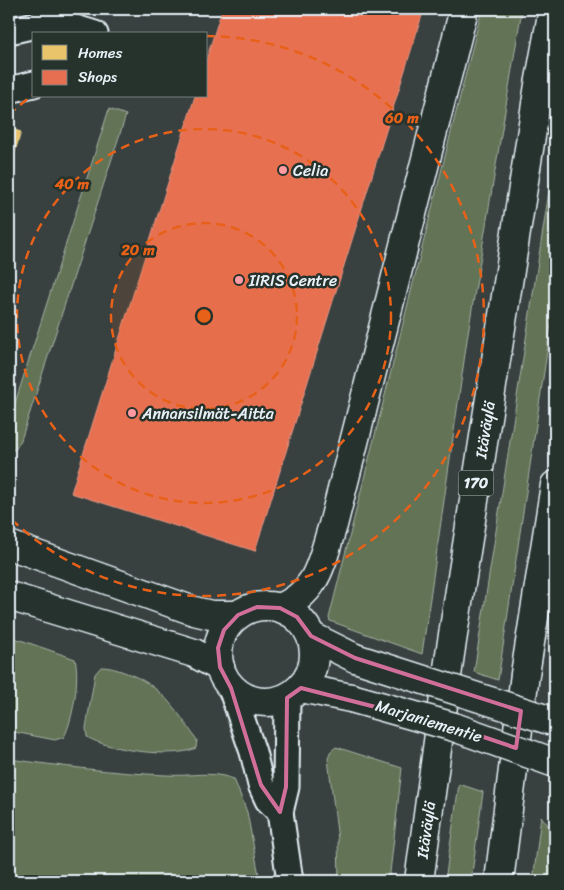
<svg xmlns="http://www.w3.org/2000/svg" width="564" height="890" viewBox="0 0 564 890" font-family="Sriracha,sans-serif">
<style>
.green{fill:#637354;stroke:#a6b2a6}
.homes{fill:#e9c46a;stroke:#e9d295}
.shops{fill:#e76f51;stroke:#e79683}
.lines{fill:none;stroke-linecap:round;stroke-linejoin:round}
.street-casing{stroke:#e8f1f8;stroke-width:29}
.secondary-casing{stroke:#e8f1f8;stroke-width:31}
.highway-casing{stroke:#e8f1f8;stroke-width:31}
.street{stroke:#26332d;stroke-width:25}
.secondary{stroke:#26332d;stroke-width:28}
.highway{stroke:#26332d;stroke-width:28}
.secondary-bridge-casing{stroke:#e8f1f8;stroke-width:31;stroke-linecap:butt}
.secondary-bridge{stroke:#26332d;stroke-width:28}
.marked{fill:none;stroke:#d16f9a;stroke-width:4;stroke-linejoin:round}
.ring{fill:none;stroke:#e86118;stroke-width:2.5;stroke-dasharray:9 6}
.poi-dot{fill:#ff9aa2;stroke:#26332d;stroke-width:2}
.labels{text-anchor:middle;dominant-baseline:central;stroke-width:5;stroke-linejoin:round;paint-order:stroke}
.shield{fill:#26332d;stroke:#aeb8bb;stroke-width:1}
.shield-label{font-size:15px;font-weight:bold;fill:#e8f1f8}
.poi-label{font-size:16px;fill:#e8f1f8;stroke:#26332d;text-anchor:start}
.street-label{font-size:16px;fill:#e8f1f8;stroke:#26332d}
.centre{fill:#e86118;stroke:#26332d;stroke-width:2.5}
.ring-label{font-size:15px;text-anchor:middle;font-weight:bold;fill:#e86118;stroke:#26332d;stroke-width:5;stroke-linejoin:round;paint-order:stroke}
</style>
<rect width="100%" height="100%" fill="#384140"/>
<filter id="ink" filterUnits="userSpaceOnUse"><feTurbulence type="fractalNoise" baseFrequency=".02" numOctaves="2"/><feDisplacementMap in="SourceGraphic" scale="10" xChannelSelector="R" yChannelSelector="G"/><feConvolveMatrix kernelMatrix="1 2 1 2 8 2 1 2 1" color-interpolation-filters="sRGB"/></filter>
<g filter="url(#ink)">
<g class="green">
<polygon points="482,9 522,9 468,333 422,654 330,621 329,618"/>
<polygon points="109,109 126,115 21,440 15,450 9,449 9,422"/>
<polygon points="555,153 555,298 498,680 474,672"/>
<path d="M9,636l66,23c5,19 -2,61 -11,78l-9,3 -46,-9z"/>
<path d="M101,667c8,0 15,2 23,5 38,13 51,37 73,68l-1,8c-22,11 -88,2 -109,-11l-1,-9 9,-54z"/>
<polygon points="336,747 402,768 389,881 339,881 338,840 328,759 330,752"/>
<path d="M9,759c52,7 104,14 157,16 25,2 44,-5 68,4l13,33 13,69h-251z"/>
<polygon points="459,784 483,792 471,881 445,881"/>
<polygon points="541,816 555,835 554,881 533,881"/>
</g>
<polygon class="homes" points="9,128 21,132 9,171"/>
<polygon class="shops" points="222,9 424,9 255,551 71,493 195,96 206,96 206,60"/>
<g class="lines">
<g class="street-casing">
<g id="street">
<polyline points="9,31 53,21 95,34"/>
<polyline points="9,90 34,84"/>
<polyline points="231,688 253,752 261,785 268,800 280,812 290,881"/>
<polyline points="280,812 286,787 287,698"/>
</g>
</g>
<g class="secondary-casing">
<g id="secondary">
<polyline points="9,545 194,611 211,615 238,615"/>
<polyline points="9,596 194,653 220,667"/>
<circle cx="266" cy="654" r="48"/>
<polyline points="311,636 355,658"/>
<polyline points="301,688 351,698"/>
</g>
</g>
<g class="highway-casing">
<g id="highway">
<path d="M280,608c39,-17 41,-46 53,-83l131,-516"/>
<polyline points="419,881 450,654 539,85 553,9"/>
<polyline points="499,881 525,674 555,485"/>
</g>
</g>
<use href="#street" class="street"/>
<use href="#secondary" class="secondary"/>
<use href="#highway" class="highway"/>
<g class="secondary-bridge-casing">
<g id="secondary-bridge">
<polyline points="355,658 555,722"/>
<polyline points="351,698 454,727 555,763"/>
</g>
</g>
<use href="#secondary-bridge" class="secondary-bridge"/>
</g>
</g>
<path class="marked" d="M257,607l23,1 17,9 14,19 44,22 166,53 -5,37 -62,-21 -153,-39 -14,10 -1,89 -6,25 -19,-27 -30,-97 -11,-21 -2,-19 6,-18 14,-15z"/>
<circle cx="204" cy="316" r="93" fill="#e86118" fill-opacity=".12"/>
<g class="ring">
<circle cx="204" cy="316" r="93"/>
<circle cx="204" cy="316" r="187"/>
<path d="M9 115A280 280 0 0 1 34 94M206 36A280 280 0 1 1 9 517"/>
</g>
<g class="poi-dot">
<circle cx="283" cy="170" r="5"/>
<circle cx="239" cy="280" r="5"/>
<circle cx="132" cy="413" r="5"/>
</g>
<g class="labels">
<rect class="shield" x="458.5" y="470.5" width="35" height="25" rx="4"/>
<g class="shield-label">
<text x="476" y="483">170</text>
</g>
<g class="poi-label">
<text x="293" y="170">Celia</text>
<text x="249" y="280">IIRIS Centre</text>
<text x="142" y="413">Annansilmät-Aitta</text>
</g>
<g class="street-label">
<text transform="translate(485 430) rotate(-81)">Itäväylä</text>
<text transform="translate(429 721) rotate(17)">Marjaniementie</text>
<text transform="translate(426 830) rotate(-82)">Itäväylä</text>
</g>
</g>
<circle cx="204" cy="316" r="8" class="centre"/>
<g class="ring-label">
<text x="402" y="123">60 m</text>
<text x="72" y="189">40 m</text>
<text x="138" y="255">20 m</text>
</g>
<rect width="564" height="890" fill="none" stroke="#26332d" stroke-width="30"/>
<rect x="15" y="15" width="534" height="860" fill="none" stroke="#e8f1f8" stroke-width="2" filter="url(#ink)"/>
<rect x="32" y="32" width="175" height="65" fill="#26332d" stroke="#747f7e"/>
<rect x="42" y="45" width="25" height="15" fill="#e9c46a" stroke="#747f7e"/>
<text x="78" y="58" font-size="15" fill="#e8f1f8">Homes</text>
<rect x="42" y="70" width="25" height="15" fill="#e76f51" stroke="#747f7e"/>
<text x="78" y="82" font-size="15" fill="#e8f1f8">Shops</text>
</svg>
